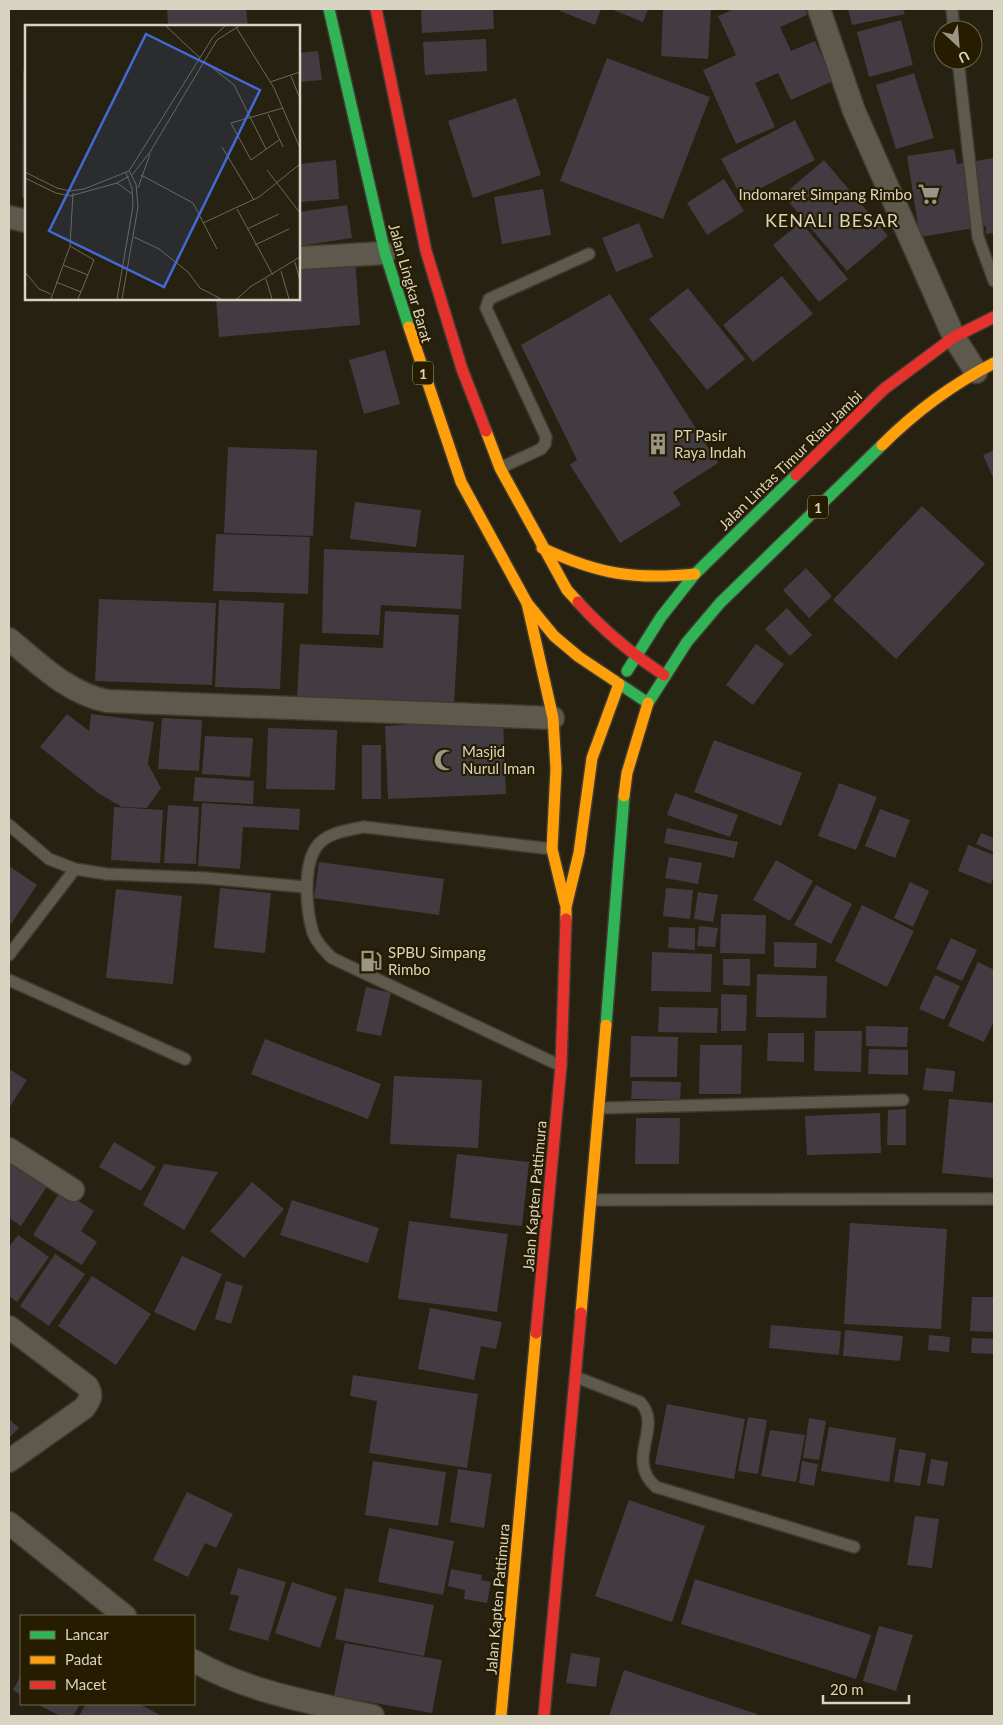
<svg xmlns="http://www.w3.org/2000/svg" width="1003" height="1725" viewBox="0 0 1003 1725" font-family="Lato,sans-serif">
<style>
.building{fill:#423c42}
.lines{fill:none;stroke-linecap:round;stroke-linejoin:round}
.lane-casing{stroke:#3f3b30;stroke-width:14}
.street-casing{stroke:#3f3b30;stroke-width:25}
.fast-casing{stroke:#3f3b30;stroke-width:14}
.slow-casing{stroke:#3f3b30;stroke-width:14}
.jam-casing{stroke:#3f3b30;stroke-width:14}
.lane{stroke:#5d5a4d;stroke-width:11}
.street{stroke:#5d5a4d;stroke-width:22}
.fast{stroke:#30b455;stroke-width:11}
.slow{stroke:#ff9f0a;stroke-width:11}
.jam{stroke:#e5322d;stroke-width:11}
.labels{text-anchor:middle;dominant-baseline:central;stroke-width:4.5;stroke-linejoin:round;paint-order:stroke}
.shield{fill:#261d00;stroke:#a39c88;stroke-width:1}
.shield-label{font-size:14px;font-weight:bold;fill:#d9d3c2}
.poi-label{font-size:15px;fill:#d9d3c2;stroke:#261d00;text-anchor:start}
.street-label{font-size:15px;fill:#d9d3c2;stroke:#261d00}
.quarter-label{font-size:18px;letter-spacing:1px;fill:#d9d3c2;stroke:#261d00}
.inset-road{fill:none;stroke:#6e6858;stroke-width:1}
.view{fill:#4369d4;fill-opacity:0.15;stroke:#4369d4;stroke-width:2.5}
.inset-edge{fill:none;stroke:#d9d3c2;stroke-width:2.5}
</style>
<rect width="100%" height="100%" fill="#262111"/>
<g class="building">
<polygon points="167,9 246,9 248,26 168,26"/>
<polygon points="421,9 493,9 494,29 422,33"/>
<polygon points="561,9 601,9 595,25 560,11"/>
<polygon points="611,9 648,9 643,22"/>
<polygon points="663,9 711,9 708,59 661,56"/>
<polygon points="734,9 805,9 807,15 780,27 791,51 815,41 833,81 791,100 778,73 755,83 775,127 736,144 703,70 736,55 718,16"/>
<polygon points="848,9 903,9 905,14 852,25"/>
<polygon points="901,20 913,65 869,77 857,32"/>
<polygon points="486,39 487,71 425,75 423,42"/>
<polygon points="318,51 322,80 299,82 299,53"/>
<polygon points="607,58 710,97 663,219 560,181"/>
<polygon points="23,71 26,71 26,197 22,197"/>
<polygon points="914,73 934,138 896,149 876,85"/>
<polygon points="516,98 541,175 473,198 448,121"/>
<polygon points="795,120 815,160 742,198 721,159"/>
<polygon points="954,149 957,164 994,158 994,233 986,234 986,226 920,237 907,156"/>
<polygon points="336,160 339,199 299,202 299,164"/>
<polygon points="824,160 888,236 847,271 783,195"/>
<polygon points="724,179 744,211 707,235 687,203"/>
<polygon points="543,189 551,235 502,244 494,197"/>
<polygon points="347,205 352,238 299,246 299,212"/>
<polygon points="801,222 848,279 819,302 773,245"/>
<polygon points="639,223 653,257 616,272 602,238"/>
<polygon points="355,259 360,325 219,337 216,299 299,299 299,264"/>
<polygon points="782,276 813,314 753,362 723,325"/>
<polygon points="688,288 745,359 707,390 649,319"/>
<polygon points="610,294 718,463 673,492 681,505 620,543 570,465 577,460 521,345"/>
<polygon points="385,350 400,404 364,414 349,360"/>
<polygon points="228,447 317,450 313,536 224,533"/>
<polygon points="994,450 994,480 983,455"/>
<polygon points="355,502 421,510 416,547 350,539"/>
<polygon points="922,506 985,564 896,659 833,600"/>
<polygon points="216,534 310,537 308,594 213,591"/>
<polygon points="324,549 464,555 461,609 381,605 379,635 322,633"/>
<polygon points="806,568 832,596 809,618 783,590"/>
<polygon points="99,599 216,603 212,685 95,681"/>
<polygon points="219,600 284,603 280,689 215,687"/>
<polygon points="787,608 812,635 790,656 765,629"/>
<polygon points="385,611 459,615 454,705 297,697 300,644 383,648"/>
<polygon points="756,644 784,664 753,705 726,685"/>
<polygon points="67,714 89,731 91,714 154,722 148,764 161,788 147,808 122,807 98,793 40,747"/>
<polygon points="162,718 202,720 199,771 158,769"/>
<polygon points="503,720 506,794 388,799 385,726"/>
<polygon points="268,728 337,730 335,790 266,789"/>
<polygon points="205,736 253,738 250,777 202,774"/>
<polygon points="714,740 802,773 781,826 694,792"/>
<rect x="362" y="745" width="19" height="54"/>
<polygon points="195,777 254,781 253,804 193,801"/>
<polygon points="839,783 877,797 856,850 818,836"/>
<polygon points="675,793 738,815 730,837 667,815"/>
<polygon points="202,803 300,809 299,830 243,827 240,869 198,866"/>
<polygon points="168,805 199,807 196,864 164,863"/>
<polygon points="114,807 163,810 160,863 111,860"/>
<polygon points="880,809 910,820 895,858 865,846"/>
<polygon points="667,828 738,842 734,858 664,843"/>
<polygon points="981,833 994,838 994,852 976,844"/>
<polygon points="968,845 994,855 994,876 991,884 958,871"/>
<polygon points="669,857 702,863 698,884 665,878"/>
<polygon points="776,860 813,881 790,921 753,900"/>
<polygon points="319,862 444,879 439,915 314,898"/>
<polygon points="9,866 37,885 9,927"/>
<polygon points="910,882 929,891 913,927 894,918"/>
<polygon points="816,885 852,904 831,944 794,925"/>
<polygon points="220,888 271,893 265,953 214,948"/>
<polygon points="666,888 693,890 690,919 663,916"/>
<polygon points="116,889 182,896 173,984 106,978"/>
<polygon points="698,892 718,895 713,922 694,919"/>
<polygon points="862,905 914,931 887,987 835,961"/>
<polygon points="721,914 766,915 765,954 720,953"/>
<polygon points="699,926 718,928 715,947 697,946"/>
<polygon points="669,927 695,928 695,950 668,948"/>
<polygon points="951,938 977,950 962,981 936,969"/>
<polygon points="774,942 817,943 816,968 774,967"/>
<polygon points="652,952 712,954 711,992 651,991"/>
<polygon points="723,959 750,959 750,986 723,985"/>
<polygon points="978,962 994,970 994,1021 984,1042 948,1026"/>
<polygon points="757,974 827,976 826,1018 756,1017"/>
<polygon points="935,975 960,986 944,1020 919,1009"/>
<polygon points="366,987 391,993 381,1036 356,1031"/>
<polygon points="721,994 747,995 746,1031 721,1031"/>
<polygon points="659,1007 718,1008 717,1033 658,1032"/>
<polygon points="866,1026 908,1027 907,1047 866,1046"/>
<polygon points="815,1031 862,1031 861,1072 814,1071"/>
<polygon points="768,1033 804,1033 804,1062 767,1061"/>
<polygon points="631,1036 678,1037 677,1077 630,1077"/>
<polygon points="265,1039 381,1084 368,1119 251,1074"/>
<polygon points="700,1045 742,1045 741,1094 699,1094"/>
<polygon points="869,1049 908,1050 908,1075 868,1074"/>
<polygon points="926,1068 955,1071 953,1092 923,1090"/>
<polygon points="9,1069 27,1080 9,1108"/>
<polygon points="394,1076 482,1080 478,1148 390,1144"/>
<polygon points="632,1081 681,1082 680,1099 631,1099"/>
<polygon points="949,1099 994,1103 994,1178 942,1173"/>
<polygon points="906,1109 906,1145 887,1145 888,1110"/>
<polygon points="880,1113 881,1153 807,1155 805,1116"/>
<polygon points="636,1118 680,1118 679,1164 635,1164"/>
<polygon points="114,1142 156,1167 141,1191 99,1167"/>
<polygon points="457,1154 529,1162 522,1226 450,1218"/>
<polygon points="9,1155 50,1182 21,1226 9,1218"/>
<polygon points="164,1164 218,1172 184,1230 143,1205"/>
<polygon points="252,1182 284,1209 244,1258 210,1231"/>
<polygon points="61,1190 94,1211 81,1231 97,1242 82,1265 33,1235"/>
<polygon points="292,1200 379,1228 368,1263 280,1235"/>
<polygon points="409,1221 508,1234 497,1312 398,1299"/>
<polygon points="850,1223 947,1229 941,1329 844,1324"/>
<polygon points="18,1235 49,1257 17,1302 9,1296 9,1247"/>
<polygon points="55,1254 85,1274 49,1326 20,1306"/>
<polygon points="182,1256 222,1274 195,1331 154,1312"/>
<polygon points="92,1276 151,1314 116,1365 58,1326"/>
<polygon points="226,1281 243,1286 231,1324 215,1319"/>
<polygon points="972,1297 994,1297 994,1332 970,1331"/>
<polygon points="430,1308 502,1322 496,1349 481,1346 474,1380 418,1369"/>
<polygon points="771,1325 841,1331 839,1355 769,1348"/>
<polygon points="845,1330 903,1336 900,1361 843,1356"/>
<polygon points="929,1335 950,1337 949,1352 928,1350"/>
<polygon points="972,1338 994,1339 994,1354 971,1353"/>
<polygon points="353,1375 478,1394 467,1468 369,1453 377,1401 350,1396"/>
<polygon points="667,1404 745,1419 734,1479 655,1464"/>
<polygon points="748,1417 767,1420 758,1474 738,1471"/>
<polygon points="809,1418 826,1421 819,1460 803,1458"/>
<polygon points="9,1419 19,1428 9,1438"/>
<polygon points="829,1427 896,1438 889,1482 821,1471"/>
<polygon points="770,1430 805,1435 796,1482 761,1476"/>
<polygon points="899,1449 926,1453 920,1486 894,1482"/>
<polygon points="931,1459 948,1462 944,1486 927,1483"/>
<polygon points="373,1461 446,1472 438,1526 365,1515"/>
<polygon points="802,1461 818,1464 814,1486 799,1483"/>
<polygon points="458,1469 492,1474 484,1528 450,1522"/>
<polygon points="187,1492 233,1514 216,1548 205,1543 188,1577 153,1560"/>
<polygon points="629,1500 705,1526 672,1622 595,1596"/>
<polygon points="915,1516 939,1519 932,1568 907,1565"/>
<polygon points="389,1528 454,1541 443,1595 378,1582"/>
<polygon points="238,1568 286,1582 268,1641 229,1630 239,1596 230,1594"/>
<polygon points="451,1569 482,1575 481,1580 491,1582 487,1603 464,1599 465,1590 448,1586"/>
<polygon points="695,1579 871,1635 856,1679 681,1624"/>
<polygon points="292,1582 337,1597 320,1648 275,1633"/>
<polygon points="345,1588 434,1605 424,1656 335,1639"/>
<polygon points="879,1626 913,1635 896,1691 863,1681"/>
<polygon points="345,1643 442,1660 432,1713 334,1696"/>
<polygon points="571,1653 600,1658 596,1687 566,1683"/>
<polygon points="624,1670 757,1714 756,1716 609,1716"/>
<polygon points="21,1675 21,1695 13,1690"/>
<polygon points="37,1704 80,1704 73,1716 60,1716"/>
<polygon points="86,1704 139,1704 162,1716 79,1716"/>
</g>
<g class="lines">
<g class="lane-casing">
<g id="lane">
<polyline points="952,9 954,30"/>
<polyline points="958,60 978,237 994,281"/>
<polyline points="500,468 541,449 545,444 546,437 486,308 489,299 589,254"/>
<polyline points="9,825 49,859 75,869 107,874 206,878 305,887"/>
<path d="M552,849l-188,-22c-17,3 -40,6 -49,22 -12,21 -9,61 -2,84 4,10 11,17 19,25l229,108"/>
<polyline points="9,955 75,869"/>
<polyline points="9,980 185,1059"/>
<polyline points="600,1108 903,1100"/>
<polyline points="592,1200 994,1199"/>
<path d="M576,1377l64,25c24,25 -16,57 16,85l198,60"/>
</g>
</g>
<g class="street-casing">
<g id="street">
<polyline points="819,9 854,111 954,337 976,372"/>
<polyline points="9,217 26,221"/>
<polyline points="299,258 385,253"/>
<path d="M9,639c30,25 59,54 98,62l446,17"/>
<polyline points="9,1149 73,1190"/>
<path d="M9,1327l78,59c6,9 3,14 -3,22l-75,53"/>
<polyline points="9,1523 125,1616"/>
<path d="M194,1661c54,31 119,42 179,55"/>
</g>
</g>
<g class="fast-casing">
<g id="fast">
<polyline points="329,9 385,253 409,327"/>
<polyline points="627,671 661,617 695,574 796,475"/>
<polyline points="615,681 648,703 687,642 720,603 882,445"/>
<polyline points="606,1025 624,796"/>
</g>
</g>
<g class="slow-casing">
<g id="slow">
<polyline points="409,327 461,482 527,603 554,636 579,657 615,681"/>
<polyline points="486,431 500,468 567,590 578,602"/>
<path d="M882,445c33,-33 71,-61 112,-82"/>
<path d="M542,548c56,26 91,32 153,26"/>
<polyline points="527,603 553,718 556,769 552,849 565,903"/>
<polyline points="624,796 627,773 648,703"/>
<polyline points="566,919 566,907 579,853 592,758 619,684"/>
<polyline points="581,1313 606,1025"/>
<polyline points="501,1716 536,1333"/>
</g>
</g>
<g class="jam-casing">
<g id="jam">
<polyline points="376,9 426,251 462,369 486,431"/>
<polyline points="796,475 884,389 954,337 994,317"/>
<path d="M578,602c25,28 54,52 86,73"/>
<polyline points="536,1333 561,1066 566,919"/>
<polyline points="544,1716 581,1313"/>
</g>
</g>
<use href="#lane" class="lane"/>
<use href="#street" class="street"/>
<use href="#fast" class="fast"/>
<use href="#slow" class="slow"/>
<use href="#jam" class="jam"/>
</g>
<defs>
<g id="supermarket-bare" transform="scale(1.725)"><path d="M-6-5.5h2.5l.6 2H6L4.5 2H-2.5L-4.4-4H-6ZM-1.5 3.2a1.3 1.3 0 1 0 .1 0ZM3 3.2a1.3 1.3 0 1 0 .1 0Z" fill="#9a9584" stroke="#261d00" stroke-width="2.5" paint-order="stroke"/></g>
<g id="building-bare" transform="scale(1.725)"><path d="M-4-6H4V6H1V3H-1V6H-4ZM-2.5-4.3h1.7v1.8h-1.7ZM.8-4.3h1.7v1.8H.8ZM-2.5-1h1.7V.8h-1.7ZM.8-1h1.7V.8H.8Z" fill="#9a9584" stroke="#261d00" stroke-width="2.5" paint-order="stroke"/></g>
<g id="mosque-bare" transform="scale(1.725)"><path d="M3.5-4.9A6 6 0 1 0 3.5 4.9A5 5 0 1 1 3.5-4.9Z" fill="#9a9584" stroke="#261d00" stroke-width="2.5" paint-order="stroke"/></g>
<g id="fuel-bare" transform="scale(1.725)"><path d="M-5.5-6h7V0h2V4h1.3V-2.5L3-4.5l.8-.8L6-3V5H2.5V1h-1V6h-7ZM-4.2-4.7v3.2H.2V-4.7Z" fill="#9a9584" stroke="#261d00" stroke-width="2.5" paint-order="stroke"/></g>
</defs>
<g fill-rule="evenodd">
<use href="#supermarket-bare" x="929" y="194"/>
<use href="#building-bare" x="658" y="444"/>
<use href="#mosque-bare" x="445" y="760"/>
<use href="#fuel-bare" x="371" y="961"/>
</g>
<g class="labels">
<g class="shield">
<rect x="413" y="361.5" width="20" height="23" rx="4"/>
<rect x="808" y="495.5" width="20" height="23" rx="4"/>
</g>
<g class="shield-label">
<text x="423" y="373">1</text>
<text x="818" y="507">1</text>
</g>
<g class="poi-label">
<text x="912" y="194" text-anchor="end">Indomaret Simpang Rimbo</text>
<text x="674" y="435">PT Pasir<tspan x="674" dy="17">Raya Indah</tspan></text>
<text x="462" y="751">Masjid<tspan x="462" dy="17">Nurul Iman</tspan></text>
<text x="388" y="952">SPBU Simpang<tspan x="388" dy="17">Rimbo</tspan></text>
</g>
<g class="street-label">
<text transform="translate(411 283) rotate(74)">Jalan Lingkar Barat</text>
<text transform="translate(790 460) rotate(-44)">Jalan Lintas Timur Riau-Jambi</text>
<text transform="translate(534 1196) rotate(-85)">Jalan Kapten Pattimura</text>
<text transform="translate(497 1599) rotate(-85)">Jalan Kapten Pattimura</text>
</g>
<g class="quarter-label">
<text x="832" y="220">KENALI BESAR</text>
</g>
</g>
<g transform="translate(25 25)">
<rect width="275" height="275" fill="#262111"/>
<path class="inset-road" d="M141,1l34,32M211,2l38,61 26,60M179,36l30,24 32,64M266,51l9,23M245,57l30,-10M243,89l15,33M254,115l-28,20 -20,-37 52,-15M197,122l32,53M242,145l33,43M104,146l84,-134 12,-11M0,147l32,16 13,3 14,-2 45,-18 7,13 2,23 -16,92M107,150l18,-23 67,-112 22,-14M116,150l52,28 24,46M0,153l31,15 14,3 47,-13 12,-7M92,158l15,11M113,163l12,-34M212,184l36,66M178,198l56,-26 41,-33M222,204l32,-15M109,212l25,12 29,23 12,16 21,11M230,220l34,-16M45,221l24,14 -16,39M270,237l5,19M38,240l25,10M256,246l8,28M0,247l14,17 12,5M241,254l6,20M31,257l25,10M26,274l19,-53 3,-53M92,274l16,-93 -1,-18 -6,-15M212,274l13,-12 50,-30"/>
<path class="view" d="M121,9l114,56 -96,197 -115,-56z"/>
<rect width="275" height="275" class="inset-edge"/>
</g>
<rect width="1003" height="1725" fill="none" stroke="#d9d3c2" stroke-width="20"/>
<rect x="20" y="1615" width="175" height="90" fill="#261d00" stroke="#6e664e"/>
<rect x="30" y="1631" width="25" height="8" fill="#30b455" stroke="#6e664e"/>
<text x="65" y="1640" font-size="15" fill="#d9d3c2">Lancar</text>
<rect x="30" y="1656" width="25" height="8" fill="#ff9f0a" stroke="#6e664e"/>
<text x="65" y="1665" font-size="15" fill="#d9d3c2">Padat</text>
<rect x="30" y="1681" width="25" height="8" fill="#e5322d" stroke="#6e664e"/>
<text x="65" y="1690" font-size="15" fill="#d9d3c2">Macet</text>
<g transform="translate(958 45) rotate(154)"><circle r="24" fill="#261d00" stroke="#6e664e"/>
<path d="M0-4L9 19L0 12L-9 19Z" fill="#9a9584"/>
<text y="-8" font-size="14" font-weight="bold" text-anchor="middle" fill="#d9d3c2">U</text>
</g>
<path d="M823 1695v8h86v-8" fill="none" stroke="#d9d3c2" stroke-width="2.5"/>
<text x="830" y="1695" font-size="15" fill="#d9d3c2" stroke="#261d00" stroke-width="4" paint-order="stroke">20 m</text>
</svg>
